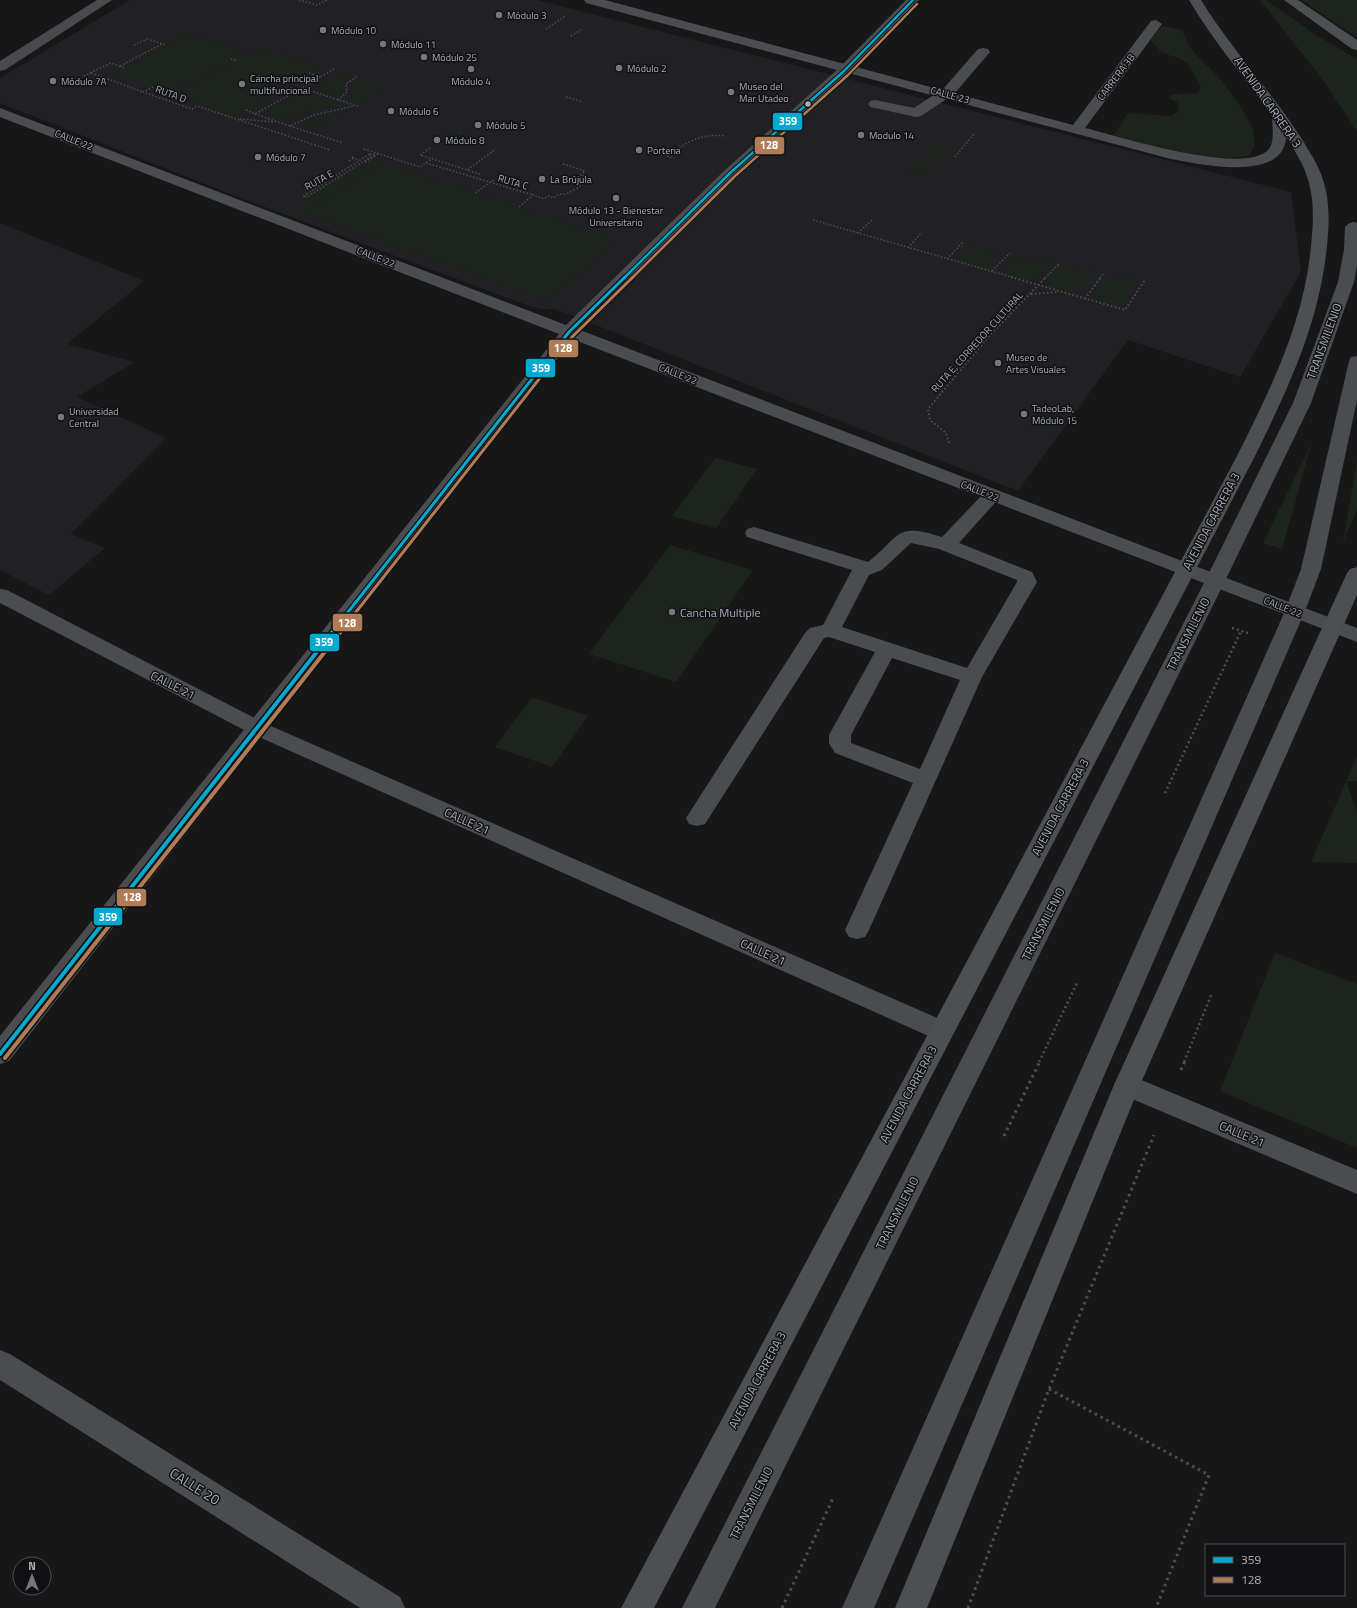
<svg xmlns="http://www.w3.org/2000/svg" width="1357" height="1608" viewBox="0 0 1357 1608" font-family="'Titillium Web',sans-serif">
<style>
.built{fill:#212123}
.green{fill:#1d241e}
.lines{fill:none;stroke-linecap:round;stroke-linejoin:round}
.path-far3{stroke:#4d4e52;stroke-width:1.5;stroke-dasharray:1.5 2;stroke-linecap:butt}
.path-far2{stroke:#4d4e52;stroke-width:2;stroke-dasharray:1.5 2.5;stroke-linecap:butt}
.path-far1{stroke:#4d4e52;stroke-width:2.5;stroke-dasharray:2 3;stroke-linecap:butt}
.path{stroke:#4d4e52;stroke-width:3;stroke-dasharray:2.5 4;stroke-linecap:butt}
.service{fill:#4b4c50;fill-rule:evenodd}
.minor{fill:#4b4c50;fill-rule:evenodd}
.tertiary{fill:#4b4c50;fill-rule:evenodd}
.secondary{fill:#4a4a4e;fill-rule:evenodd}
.primary{fill:#4d4f52;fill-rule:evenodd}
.bus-1-far2-casing{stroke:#111113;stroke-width:4.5}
.bus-1-far1-casing{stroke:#111113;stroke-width:5.5}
.bus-1-casing{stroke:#111113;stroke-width:7}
.bus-2-far2-casing{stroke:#111113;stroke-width:4.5}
.bus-2-far1-casing{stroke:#111113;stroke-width:5.5}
.bus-2-casing{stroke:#111113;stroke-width:7}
.bus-1-far2{stroke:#00a9ce;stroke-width:2.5}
.bus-1-far1{stroke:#00a9ce;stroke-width:3}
.bus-1{stroke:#00a9ce;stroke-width:4}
.bus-2-far2{stroke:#b07c57;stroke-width:2.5}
.bus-2-far1{stroke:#b07c57;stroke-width:3}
.bus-2{stroke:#b07c57;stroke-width:4}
.poi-dot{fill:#757880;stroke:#111113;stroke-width:1.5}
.bus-dot{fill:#a8adb8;stroke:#111113;stroke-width:1.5}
.labels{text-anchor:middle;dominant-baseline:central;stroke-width:3;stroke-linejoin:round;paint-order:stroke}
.far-poi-label{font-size:10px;fill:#a8adb8;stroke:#111113;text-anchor:start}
.far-street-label{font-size:10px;fill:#a8adb8;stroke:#111113}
.street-label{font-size:12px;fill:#a8adb8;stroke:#111113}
.poi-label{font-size:12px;fill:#a8adb8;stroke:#111113;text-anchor:start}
.near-street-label{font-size:14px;fill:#a8adb8;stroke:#111113}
.line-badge{stroke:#111113;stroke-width:1.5}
.badge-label{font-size:11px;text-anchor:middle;font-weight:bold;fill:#fff}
</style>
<rect width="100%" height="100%" fill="#171717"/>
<g class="built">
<polygon points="130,0 537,0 1291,192 1301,272 1240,377 1128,340 1018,491 555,309 542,309 532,307 235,196 0,103 0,78"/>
<polygon points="0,223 144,281 67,344 135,362 77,397 166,438 71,534 105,548 49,595 0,570"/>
</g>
<g class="green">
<polygon points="1260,0 1266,0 1316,35 1357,59 1357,131 1320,76"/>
<polygon points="1301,0 1357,0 1357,37 1303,1"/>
<path d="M1163,26l20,4c4,21 21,31 34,46 13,14 26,34 35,51 2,5 2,13 3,18l-6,11 -31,3 -25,-3 -65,-16 -14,-5 14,-22 44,3 5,-4 2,-5 -2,-5 -9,-4 5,-4 24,-1 4,-7 -13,-22 -9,-6 -17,-5 -12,-14z"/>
<polygon points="188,33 245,51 170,93 113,74"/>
<polygon points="259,48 320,66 237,116 175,96"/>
<polygon points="340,73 352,78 342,84 339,96 316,89 319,85"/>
<path d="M358,80l24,6 2,2 -25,17 -14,-6c6,-4 10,-6 8,-14z"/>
<polygon points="301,94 308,94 341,105 341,107 317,108 285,119 265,113 267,108"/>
<polygon points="346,110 315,128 301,123 317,117"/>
<polygon points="942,141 957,144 927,174 908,170 918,159 923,160"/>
<polygon points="371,159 380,162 304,212 295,209 308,198"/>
<polygon points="382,162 616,239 550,300 304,213"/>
<polygon points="972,246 1001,253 987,268 959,261"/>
<polygon points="1017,256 1055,264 1033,281 1003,272"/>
<polygon points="1063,266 1096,272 1076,294 1044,285"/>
<polygon points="1109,274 1138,278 1119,306 1092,298"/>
<polygon points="1312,442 1282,549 1263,543"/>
<polygon points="715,458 757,469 716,528 672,516"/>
<polygon points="1357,461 1357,510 1343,542"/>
<polygon points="670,545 753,570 676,682 589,654"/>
<polygon points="532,697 588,716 552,767 495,747"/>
<polygon points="1357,756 1357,781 1346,781 1357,813 1357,863 1311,862"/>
<polygon points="1275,953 1357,984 1357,1148 1220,1091"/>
</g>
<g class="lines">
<g class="path-far3">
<polyline points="299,0 317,5 327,0"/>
<polyline points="546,29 565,16"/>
<polyline points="571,36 581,30"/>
<polyline points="134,45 147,39 166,45"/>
<polyline points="231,59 237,61"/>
<polyline points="120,66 162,44"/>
<polyline points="334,69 302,88 360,107"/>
<polyline points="91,73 143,92"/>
<polyline points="309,73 320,77"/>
<polyline points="84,76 111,63 124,68"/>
<polyline points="153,87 143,92 192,109 197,106 330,150"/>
<polyline points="566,97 583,102"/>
<polyline points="338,100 347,92 346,84 358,76"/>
<polyline points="246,110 255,114 302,88"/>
<polyline points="255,114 290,126 314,115 354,106"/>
<polyline points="240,119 275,122"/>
<polyline points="290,126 343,143"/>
<polyline points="430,148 420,155 467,170"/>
<polyline points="364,149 420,167 432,159"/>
<polygon points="370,154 374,155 307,197 303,196"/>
<polyline points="660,154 674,158"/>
<path d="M668,156c18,-14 34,-23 57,-20"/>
<polyline points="352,157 359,160"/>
<polyline points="955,157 974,134"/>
<polyline points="349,161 354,158"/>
<polyline points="365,162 378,154"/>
<polyline points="426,163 533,195"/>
<polyline points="563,164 585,171 580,175 592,178"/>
<polyline points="480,174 467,170 496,149"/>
<polyline points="475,193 495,179"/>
<path d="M519,207l14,-12 11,4 4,-3 6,2 5,-4c9,2 18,-6 25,-11l-4,-1 3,-3 -3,-1 3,-2"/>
<polyline points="813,220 1015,278"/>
<polyline points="858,233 872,220"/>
<polyline points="908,248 922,232"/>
<polyline points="947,259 963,242"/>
<polyline points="992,271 1010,253"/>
<polyline points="1045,278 1059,264"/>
<polyline points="1100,278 1104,273"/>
</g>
<g class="path-far2">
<polyline points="1011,277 1125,310 1145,280"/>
<polyline points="1031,294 1057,292"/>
<polyline points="1085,299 1101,277"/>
<polyline points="949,443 946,433 930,420 928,409 991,334 1046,277"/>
</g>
<g class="path-far1">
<polyline points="1232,628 1248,633"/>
<polyline points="1165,793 1241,631"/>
<polyline points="1039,1062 1077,983"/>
<polyline points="1184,1062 1212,993"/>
</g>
<g class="path">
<polyline points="1181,1070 1185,1061"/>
<polyline points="1004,1136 1040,1061"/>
<polyline points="1049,1389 1209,1475 1156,1608"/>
<polyline points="782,1608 834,1496"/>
<polyline points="968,1608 1049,1389 1154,1135"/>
</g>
<g class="service">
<polygon points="983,48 988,49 990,52 954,94 921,116 916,117 875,108 870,107 868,104 870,101 875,100 914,108 944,88 978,49"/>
<polygon points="1353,222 1357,223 1357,265 1354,282 1311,403 1225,581 715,1608 682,1608 1205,581 1293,403 1338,282 1344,250 1345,227 1348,224"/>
<polygon points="1357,356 1357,400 1321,569 1305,611 874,1608 842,1608 1285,611 1301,569 1349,361 1351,357"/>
<path d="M992,490l7,2 2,4 -42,47 73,29 5,10 -55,95 -113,253 -4,7 -8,2 -8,-2 -4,-7 68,-147 -78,-30 -6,-10v-8l46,-83 -46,-15 -5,1 -119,186 -8,2 -8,-2 -3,-6 119,-185 5,-5 13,-3 29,-55 -105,-33 -2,-4 2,-4 7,-2 114,35c34,-26 25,-40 74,-25l43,-45zM911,543l28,6 78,31v2l-50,86 -125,-41 27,-52 13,-5zM892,658l68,22 -40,89 -69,-26v-8z"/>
</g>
<g class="minor">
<path d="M584,0h21l468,125 78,-104 5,-1 6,4 -77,104c33,8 160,49 184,21 6,-8 3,-24 3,-33l2,-3h10l2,3c0,10 2,21 -2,31 -14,33 -85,17 -113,12l-585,-156z"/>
<polygon points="0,589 7,590 264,723 951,1024 954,1031 951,1038 942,1041 933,1038 250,733 0,603"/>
<polygon points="1127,1074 1357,1170 1357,1194 1118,1093 1114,1085 1118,1077"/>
<polygon points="0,1350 10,1354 400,1597 405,1608 360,1608 0,1380"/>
</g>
<polygon class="tertiary" points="906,0 919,0 849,74 735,176 580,330 1357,628 1357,642 572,339 9,1061 0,1064 0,1036 559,334 0,117 0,108 566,325 725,170 839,68"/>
<polygon class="secondary" points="97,0 112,0 5,70 0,71 0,61"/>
<g class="primary">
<path d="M1189,0h12c35,57 83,104 115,163 14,27 14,53 11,82 -7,77 -39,144 -73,213l-600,1150h-33l615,-1150c34,-68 68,-135 75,-212 3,-29 4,-55 -9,-82 -31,-60 -80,-107 -113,-164z"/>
<polygon points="1284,0 1298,0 1357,40 1357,50 1352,49"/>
<polygon points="1357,567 1357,595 1140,1085 927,1608 895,1608 1114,1085 1347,573 1350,569"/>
</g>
<g class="bus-1-far2-casing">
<polyline id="bus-1-far2" points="624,278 730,173 844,71 913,0"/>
</g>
<g class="bus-1-far1-casing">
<polyline id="bus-1-far1" points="337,626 569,332 625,277"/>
</g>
<g class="bus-1-casing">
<polyline id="bus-1" points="0,1054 338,625"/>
</g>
<g class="bus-2-far2-casing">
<polyline id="bus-2-far2" points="632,278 734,177 848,75 917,4"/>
</g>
<g class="bus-2-far1-casing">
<polyline id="bus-2-far1" points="345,626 573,336 633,277"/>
</g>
<g class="bus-2-casing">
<polyline id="bus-2" points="5,1058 346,625"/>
</g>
<use href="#bus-1-far2" class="bus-1-far2"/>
<use href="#bus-1-far1" class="bus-1-far1"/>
<use href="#bus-1" class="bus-1"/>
<use href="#bus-2-far2" class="bus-2-far2"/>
<use href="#bus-2-far1" class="bus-2-far1"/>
<use href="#bus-2" class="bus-2"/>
</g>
<g class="poi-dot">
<circle cx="499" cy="15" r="4"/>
<circle cx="323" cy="30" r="4"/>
<circle cx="383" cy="44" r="4"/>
<circle cx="424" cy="57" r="4"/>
<circle cx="619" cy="68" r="4"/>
<circle cx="471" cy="69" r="4"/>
<circle cx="53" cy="81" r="4"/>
<circle cx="242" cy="84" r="4"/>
<circle cx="731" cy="92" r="4"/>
<circle cx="391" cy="111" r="4"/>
<circle cx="478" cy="125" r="4"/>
<circle cx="861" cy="135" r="4"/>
<circle cx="437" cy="140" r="4"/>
<circle cx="639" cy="150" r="4"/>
<circle cx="258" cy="157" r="4"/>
<circle cx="542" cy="179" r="4"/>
<circle cx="616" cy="198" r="4"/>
<circle cx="998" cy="363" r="4"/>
<circle cx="1024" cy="414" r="4"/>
<circle cx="61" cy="417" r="4"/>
<circle cx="672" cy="612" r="4"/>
</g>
<circle class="bus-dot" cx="808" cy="104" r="3.5"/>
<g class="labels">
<g class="far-poi-label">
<text x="507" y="15">Módulo 3</text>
<text x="331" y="30">Módulo 10</text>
<text x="391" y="44">Módulo 11</text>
<text x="432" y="57">Módulo 25</text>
<text x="627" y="68">Módulo 2</text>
<text x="250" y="78">Cancha principal<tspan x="250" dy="12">multifuncional</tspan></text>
<text x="61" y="81">Módulo 7A</text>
<text x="471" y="81" text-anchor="middle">Módulo 4</text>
<text x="739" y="86">Museo del<tspan x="739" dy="12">Mar Utadeo</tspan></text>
<text x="399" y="111">Módulo 6</text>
<text x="486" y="125">Módulo 5</text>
<text x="869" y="135">Modulo 14</text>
<text x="445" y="140">Módulo 8</text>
<text x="647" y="150">Porteria</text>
<text x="266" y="157">Módulo 7</text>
<text x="550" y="179">La Brújula</text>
<text x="616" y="210" text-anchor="middle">Módulo 13 - Bienestar<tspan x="616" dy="12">Universitario</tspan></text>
<text x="1006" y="357">Museo de<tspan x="1006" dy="12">Artes Visuales</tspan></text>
<text x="1032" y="408">TadeoLab,<tspan x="1032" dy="12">Módulo 15</tspan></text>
<text x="69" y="411">Universidad<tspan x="69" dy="12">Central</tspan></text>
</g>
<g class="far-street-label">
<text transform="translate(1116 77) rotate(-53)">CARRERA 3B</text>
<text transform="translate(171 94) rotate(20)">RUTA D</text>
<text transform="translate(950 95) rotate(15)">CALLE 23</text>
<text transform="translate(74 140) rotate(21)">CALLE 22</text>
<text transform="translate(319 180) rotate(-29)">RUTA E</text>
<text transform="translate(513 182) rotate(16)">RUTA C</text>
<text transform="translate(376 257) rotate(21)">CALLE 22</text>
<text transform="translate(977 342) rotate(-48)">RUTA E, CORREDOR CULTURAL</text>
<text transform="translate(678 374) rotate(21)">CALLE 22</text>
<text transform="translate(980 491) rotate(21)">CALLE 22</text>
<text transform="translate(1283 607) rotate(21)">CALLE 22</text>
</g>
<g class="street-label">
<text transform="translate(1268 102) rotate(55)">AVENIDA CARRERA 3</text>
<text transform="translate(1324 341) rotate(-70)">TRANSMILENIO</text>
<text transform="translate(1211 521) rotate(-62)">AVENIDA CARRERA 3</text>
<text transform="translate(1188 634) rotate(-63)">TRANSMILENIO</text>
<text transform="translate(173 685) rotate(27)">CALLE 21</text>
<text transform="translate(1060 807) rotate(-62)">AVENIDA CARRERA 3</text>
<text transform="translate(467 821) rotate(24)">CALLE 21</text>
<text transform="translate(1043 924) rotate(-63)">TRANSMILENIO</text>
<text transform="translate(763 952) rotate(24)">CALLE 21</text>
<text transform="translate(908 1094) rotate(-62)">AVENIDA CARRERA 3</text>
<text transform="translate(1242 1134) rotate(23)">CALLE 21</text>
<text transform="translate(897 1213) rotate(-63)">TRANSMILENIO</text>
<text transform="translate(757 1380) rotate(-62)">AVENIDA CARRERA 3</text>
<text transform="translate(751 1503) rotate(-63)">TRANSMILENIO</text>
</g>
<g class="poi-label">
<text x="680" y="612">Cancha Multiple</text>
</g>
<g class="near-street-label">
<text transform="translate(195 1486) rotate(32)">CALLE 20</text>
</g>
</g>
<g class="line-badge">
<rect x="772" y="112" width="31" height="19" rx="4" fill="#00a9ce"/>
<rect x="754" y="136" width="31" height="19" rx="4" fill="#b07c57"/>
<rect x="548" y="339" width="31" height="19" rx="4" fill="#b07c57"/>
<rect x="525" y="358" width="31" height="20" rx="4" fill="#00a9ce"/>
<rect x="332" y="613" width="31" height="19" rx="4" fill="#b07c57"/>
<rect x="309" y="633" width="31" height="19" rx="4" fill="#00a9ce"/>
<rect x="116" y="888" width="31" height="19" rx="4" fill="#b07c57"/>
<rect x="93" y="907" width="30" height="19" rx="4" fill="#00a9ce"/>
</g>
<g class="badge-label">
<text x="788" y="125">359</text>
<text x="769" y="149">128</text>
<text x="563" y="352">128</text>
<text x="541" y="372">359</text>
<text x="347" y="627">128</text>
<text x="324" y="646">359</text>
<text x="132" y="901">128</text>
<text x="108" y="921">359</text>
</g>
<rect x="1205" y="1544" width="140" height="52" fill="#111113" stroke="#4d4f55"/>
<rect x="1213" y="1557" width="20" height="6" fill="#00a9ce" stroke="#4d4f55"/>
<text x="1241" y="1564" font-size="12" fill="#a8adb8">359</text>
<rect x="1213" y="1577" width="20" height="6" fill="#b07c57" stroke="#4d4f55"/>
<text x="1241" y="1584" font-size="12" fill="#a8adb8">128</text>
<g transform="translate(32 1576)"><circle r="19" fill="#111113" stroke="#4d4f55"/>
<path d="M0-3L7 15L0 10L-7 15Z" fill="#757880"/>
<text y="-6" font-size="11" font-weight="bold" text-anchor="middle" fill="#a8adb8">N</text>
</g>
</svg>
